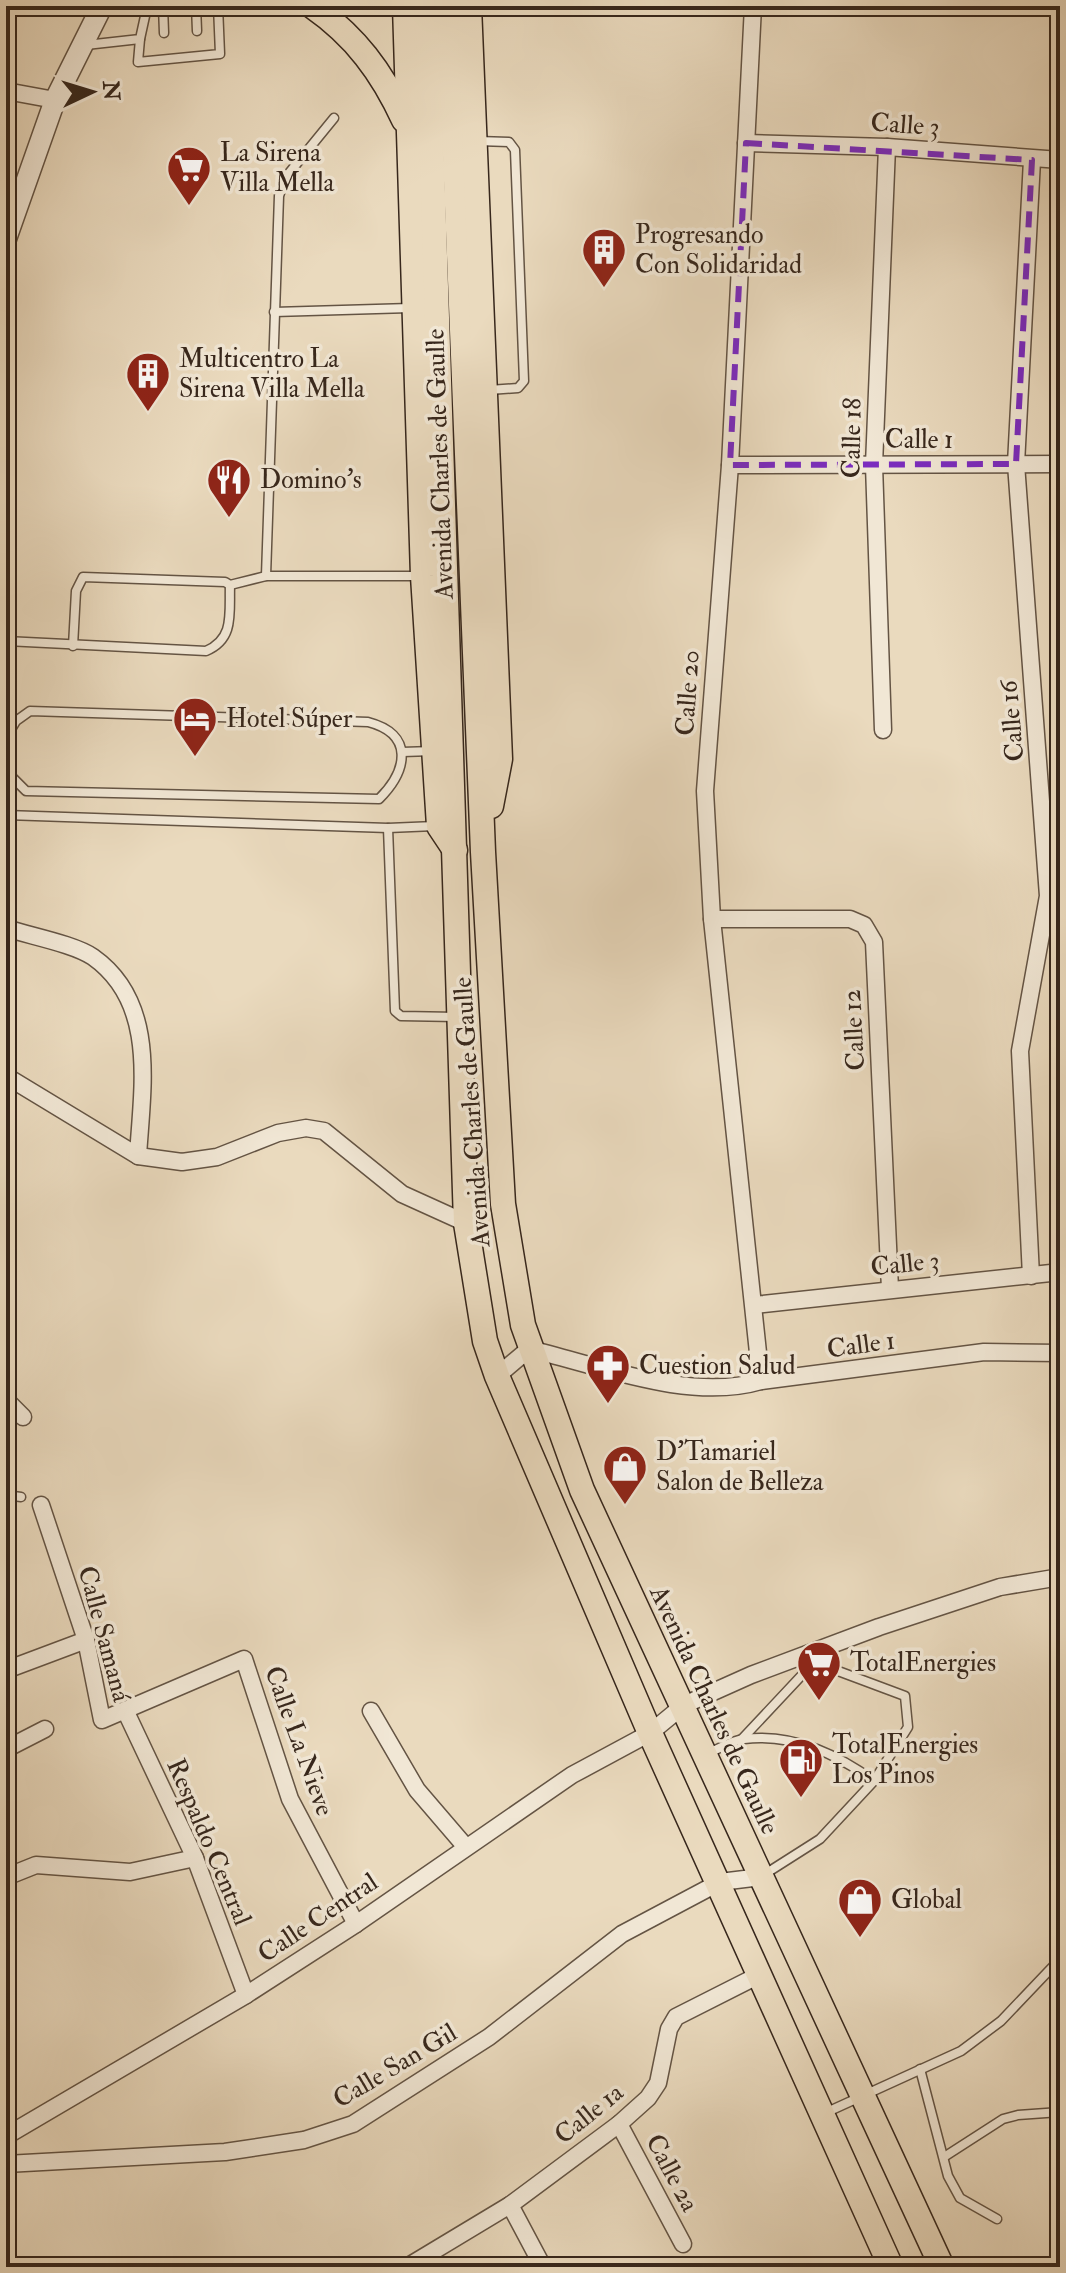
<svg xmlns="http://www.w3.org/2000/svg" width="1066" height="2273" viewBox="0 0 1066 2273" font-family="'IM FELL Double Pica',serif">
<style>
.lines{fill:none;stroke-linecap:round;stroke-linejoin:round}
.service-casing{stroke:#645444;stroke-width:11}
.minor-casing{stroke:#645444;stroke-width:19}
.tertiary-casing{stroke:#645444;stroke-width:23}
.primary-casing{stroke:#37271c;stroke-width:27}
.service{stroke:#f1e7d5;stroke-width:8}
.minor{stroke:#f1e7d5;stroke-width:16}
.tertiary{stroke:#f1e7d5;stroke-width:20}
.primary{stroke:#eadabe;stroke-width:24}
.marked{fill:none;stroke:#7b2cbf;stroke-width:6;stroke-dasharray:16 10;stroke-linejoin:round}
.labels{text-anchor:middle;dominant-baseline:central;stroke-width:7;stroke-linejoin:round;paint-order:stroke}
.street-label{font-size:26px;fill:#37271c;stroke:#f1e7d5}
.poi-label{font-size:26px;fill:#37271c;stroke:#f1e7d5;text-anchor:start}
</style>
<rect width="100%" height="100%" fill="#eadabe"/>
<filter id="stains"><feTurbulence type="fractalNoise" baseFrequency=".0025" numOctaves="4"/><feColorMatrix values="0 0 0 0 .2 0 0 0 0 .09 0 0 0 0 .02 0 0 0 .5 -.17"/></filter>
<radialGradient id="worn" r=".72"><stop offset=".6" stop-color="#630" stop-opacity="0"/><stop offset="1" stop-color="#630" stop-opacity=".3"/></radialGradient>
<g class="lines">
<g class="service-casing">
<g id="service">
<polyline points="146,6 178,6"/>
<polyline points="163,6 164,33"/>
<polyline points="196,6 197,31"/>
<polyline points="140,39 138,62 220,54 218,6"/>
<polyline points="86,45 140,39 147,7"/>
<polyline points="478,141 509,142 515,150 524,381 518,388 489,390"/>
<polyline points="274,312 410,308"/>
<polyline points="266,576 279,196 285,178 334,118"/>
<path d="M6,641l200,10c29,-12 23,-38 24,-66"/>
<polyline points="73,646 76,591 83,577 225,582 230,585 266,576 418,576"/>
<path d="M6,738l10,-17 14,-10 338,11c46,12 40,48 11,77l-353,-8 -20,-20"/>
<polyline points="402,752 433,751"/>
<polyline points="6,815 388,828 435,826"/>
<polyline points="388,828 395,1011 401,1016 457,1017"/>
<polyline points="6,1495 21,1497"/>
<polyline points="742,1739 802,1675 822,1665 905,1696 908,1727 874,1781"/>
<path d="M709,1753c11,-5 24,-13 35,-14 47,-6 93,15 130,42l-54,58 -55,35"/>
<polyline points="920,2069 948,2176 960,2198 997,2219"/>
<polyline points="825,2113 961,2051 1001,2021 1060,1959"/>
<polyline points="944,2157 1003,2119 1018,2115 1060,2112"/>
</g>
</g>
<g class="minor-casing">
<g id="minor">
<polyline points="753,6 730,465 705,791 712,919 761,1381"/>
<polyline points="6,91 55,100"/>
<polyline points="746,143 887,147 1060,160"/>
<polyline points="730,465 1060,464"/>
<polyline points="883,730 874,465 887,147"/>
<polyline points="712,919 850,919 864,925 874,942 890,1289"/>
<path d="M6,928c24,8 68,16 87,29 65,46 49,131 45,199"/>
<polyline points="6,1076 138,1156 182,1162 217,1157 278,1133 306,1128 324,1131 402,1194 466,1223"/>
<polyline points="1031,1276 1020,1051 1048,896 1016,464 1032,160"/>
<polyline points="754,1305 1060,1272"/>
<path d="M497,1376l32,-27c72,17 161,53 232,32l223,-29 76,1"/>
<polyline points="6,1400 23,1417"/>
<polyline points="41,1505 86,1640 102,1720 244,1659 290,1799 356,1924"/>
<polyline points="6,1670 86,1640"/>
<polyline points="125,1710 195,1858 246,1995"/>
<polyline points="371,1711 417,1790 465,1846"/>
<polyline points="6,1749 45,1729"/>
<polyline points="6,1877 36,1865 130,1872 195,1858"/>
<polyline points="619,2124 683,2244"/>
<polyline points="6,2136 246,1995 356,1924 572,1775 650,1733 684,1705 751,1675 879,1627 1000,1587 1060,1577"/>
<polyline points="6,2164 225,2152 304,2140 353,2124 489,2037 622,1934 720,1882 761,1877"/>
<polyline points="510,2205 543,2267"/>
<polyline points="407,2267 510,2205 619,2124 648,2098 658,2083 669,2029 676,2017 761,1974"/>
</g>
</g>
<g class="tertiary-casing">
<polyline id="tertiary" points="6,239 55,100 102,6"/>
</g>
<g class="primary-casing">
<g id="primary">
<path d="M312,6c43,30 70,66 92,114"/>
<polyline points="405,6 423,576 439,826 455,850"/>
<polyline points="427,6 466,1223 485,1341 497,1376 650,1733 891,2267"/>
<polyline points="449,6 483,852 503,1204 523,1325 582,1490 942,2267"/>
<polyline points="469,6 500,759 491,806"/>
</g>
</g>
<use href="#service" class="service"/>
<use href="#minor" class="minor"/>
<use href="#tertiary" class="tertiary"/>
<use href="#primary" class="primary"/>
</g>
<path class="marked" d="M746,143l286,17 -16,304 -286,1z"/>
<defs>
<g id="supermarket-pin" transform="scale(2.3)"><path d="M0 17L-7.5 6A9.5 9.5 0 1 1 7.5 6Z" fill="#8f2418" stroke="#f1e7d5"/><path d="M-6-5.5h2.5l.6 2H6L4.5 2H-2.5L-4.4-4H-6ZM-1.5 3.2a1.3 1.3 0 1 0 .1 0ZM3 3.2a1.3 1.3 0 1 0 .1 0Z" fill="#fff"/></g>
<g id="building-pin" transform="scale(2.3)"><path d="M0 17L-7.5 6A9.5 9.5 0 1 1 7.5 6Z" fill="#8f2418" stroke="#f1e7d5"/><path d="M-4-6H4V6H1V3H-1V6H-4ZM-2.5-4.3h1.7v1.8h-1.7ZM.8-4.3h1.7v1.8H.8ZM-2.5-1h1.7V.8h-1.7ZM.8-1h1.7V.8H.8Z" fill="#fff"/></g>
<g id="restaurant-pin" transform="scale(2.3)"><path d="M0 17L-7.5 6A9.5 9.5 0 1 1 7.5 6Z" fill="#8f2418" stroke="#f1e7d5"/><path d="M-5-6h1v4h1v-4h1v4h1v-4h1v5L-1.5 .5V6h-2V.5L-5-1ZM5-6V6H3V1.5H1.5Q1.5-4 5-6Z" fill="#fff"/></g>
<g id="hotel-pin" transform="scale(2.3)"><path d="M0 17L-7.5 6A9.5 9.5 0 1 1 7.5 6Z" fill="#8f2418" stroke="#f1e7d5"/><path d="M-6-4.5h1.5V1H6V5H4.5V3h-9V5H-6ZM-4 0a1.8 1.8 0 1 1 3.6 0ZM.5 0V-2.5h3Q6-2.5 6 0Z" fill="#fff"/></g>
<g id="pharmacy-pin" transform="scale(2.3)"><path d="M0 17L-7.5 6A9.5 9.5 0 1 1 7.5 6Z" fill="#8f2418" stroke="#f1e7d5"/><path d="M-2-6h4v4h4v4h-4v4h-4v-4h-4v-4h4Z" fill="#fff"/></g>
<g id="shop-pin" transform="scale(2.3)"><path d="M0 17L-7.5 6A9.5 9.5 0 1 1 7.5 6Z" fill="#8f2418" stroke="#f1e7d5"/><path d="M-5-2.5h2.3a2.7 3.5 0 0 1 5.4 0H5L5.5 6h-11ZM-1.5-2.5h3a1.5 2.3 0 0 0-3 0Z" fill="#fff"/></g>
<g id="fuel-pin" transform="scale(2.3)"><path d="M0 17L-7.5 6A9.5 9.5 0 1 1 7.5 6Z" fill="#8f2418" stroke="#f1e7d5"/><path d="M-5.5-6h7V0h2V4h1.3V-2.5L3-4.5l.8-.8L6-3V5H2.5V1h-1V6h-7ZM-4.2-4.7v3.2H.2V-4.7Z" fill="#fff"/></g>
</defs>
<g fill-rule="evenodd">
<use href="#supermarket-pin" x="189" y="168"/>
<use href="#building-pin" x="604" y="250"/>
<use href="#building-pin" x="148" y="374"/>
<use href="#restaurant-pin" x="229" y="480"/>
<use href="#hotel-pin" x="195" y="719"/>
<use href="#pharmacy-pin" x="608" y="1366"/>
<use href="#shop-pin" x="625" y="1467"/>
<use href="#supermarket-pin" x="819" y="1663"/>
<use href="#fuel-pin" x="801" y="1760"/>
<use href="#shop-pin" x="860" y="1900"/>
</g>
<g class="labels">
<g class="street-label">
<text transform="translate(905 125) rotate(4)">Calle 3</text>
<text transform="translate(852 438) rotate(-89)">Calle 18</text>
<text x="919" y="440">Calle 1</text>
<text transform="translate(440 464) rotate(-92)">Avenida Charles de Gaulle</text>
<text transform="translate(688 693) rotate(-86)">Calle 20</text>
<text transform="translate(1012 721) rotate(-95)">Calle 16</text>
<text transform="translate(854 1030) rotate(-93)">Calle 12</text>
<text transform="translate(472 1112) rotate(-94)">Avenida Charles de Gaulle</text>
<text transform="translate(905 1264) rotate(-6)">Calle 3</text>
<text transform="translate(861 1345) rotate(-8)">Calle 1</text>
<text transform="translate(104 1634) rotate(75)">Calle Samaná</text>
<text transform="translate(714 1710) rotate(65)">Avenida Charles de Gaulle</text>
<text transform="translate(299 1741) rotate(70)">Calle La Nieve</text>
<text transform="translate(209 1842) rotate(67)">Respaldo Central</text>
<text transform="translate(318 1918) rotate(-34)">Calle Central</text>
<text transform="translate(395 2066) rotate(-31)">Calle San Gil</text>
<text transform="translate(589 2114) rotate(-39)">Calle 1a</text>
<text transform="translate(672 2173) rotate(62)">Calle 2a</text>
</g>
<g class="poi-label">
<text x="220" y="153">La Sirena<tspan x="220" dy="30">Villa Mella</tspan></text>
<text x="635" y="235">Progresando<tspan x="635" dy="30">Con Solidaridad</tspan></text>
<text x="179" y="359">Multicentro La<tspan x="179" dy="30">Sirena Villa Mella</tspan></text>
<text x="260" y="480">Domino's</text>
<text x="226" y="719">Hotel Súper</text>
<text x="639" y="1366">Cuestion Salud</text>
<text x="656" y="1452">D'Tamariel<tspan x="656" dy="30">Salon de Belleza</tspan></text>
<text x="850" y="1663">TotalEnergies</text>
<text x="832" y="1745">TotalEnergies<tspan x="832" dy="30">Los Pinos</tspan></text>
<text x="891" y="1900">Global</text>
</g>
</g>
<rect width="1066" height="2273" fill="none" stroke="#eadabe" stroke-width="32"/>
<rect x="8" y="8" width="1050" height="2257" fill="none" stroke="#37271c" stroke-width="4"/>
<rect x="16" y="16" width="1034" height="2241" fill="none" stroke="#37271c" stroke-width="2"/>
<g transform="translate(92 92) rotate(86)" stroke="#f1e7d5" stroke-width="6" paint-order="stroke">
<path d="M0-6L14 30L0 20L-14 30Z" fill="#37271c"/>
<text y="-12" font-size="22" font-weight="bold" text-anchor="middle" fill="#37271c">N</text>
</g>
<rect width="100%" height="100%" filter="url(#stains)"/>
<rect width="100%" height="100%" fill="url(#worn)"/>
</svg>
